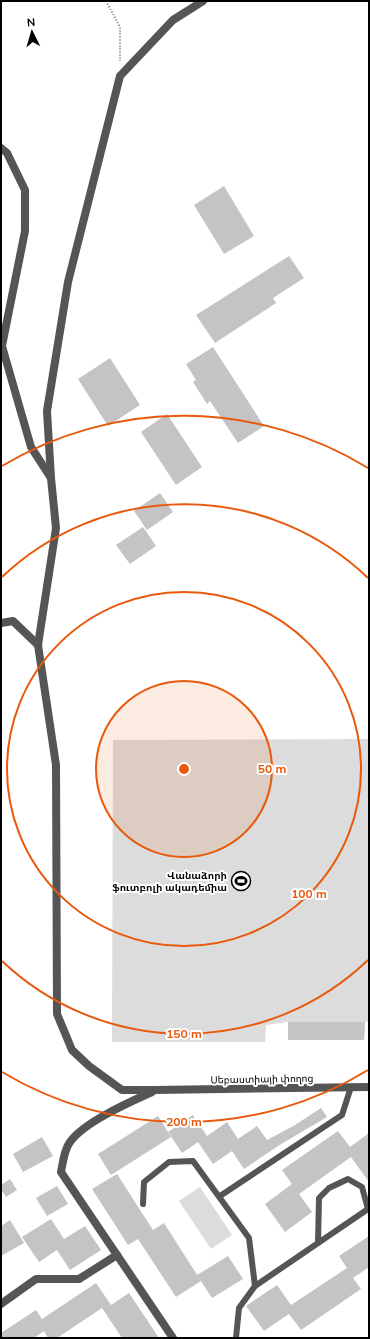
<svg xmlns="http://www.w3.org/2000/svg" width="370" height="1339" viewBox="0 0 370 1339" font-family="Mulish,'Noto Sans Armenian',sans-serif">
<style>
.green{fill:#dcdcdc}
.building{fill:#c4c4c4}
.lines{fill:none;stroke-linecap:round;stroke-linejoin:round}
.path{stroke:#777;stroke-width:2;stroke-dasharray:1 2;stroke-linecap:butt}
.lane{stroke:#555;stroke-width:6}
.street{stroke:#555;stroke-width:8}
.ring{fill:none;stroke:#e8590c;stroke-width:2}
.labels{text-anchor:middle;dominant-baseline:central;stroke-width:4;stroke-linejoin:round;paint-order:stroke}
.poi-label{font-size:10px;font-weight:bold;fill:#000;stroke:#fff;text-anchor:end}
.street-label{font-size:10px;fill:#000;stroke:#fff}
.centre{fill:#e8590c;stroke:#fff;stroke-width:2}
.ring-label{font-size:12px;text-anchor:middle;font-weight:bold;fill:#e8590c;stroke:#fff;stroke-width:4;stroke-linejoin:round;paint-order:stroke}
</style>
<rect width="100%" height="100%" fill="#fff"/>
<g class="green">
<polygon points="369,739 369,1022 365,1022 364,1040 288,1040 288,1022 266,1025 265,1042 112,1042 113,740"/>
<polygon points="200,1187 232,1235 211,1249 179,1201"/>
</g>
<g class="building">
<polygon points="224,186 254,236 224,254 194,205"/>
<polygon points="289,256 304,278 273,298 276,303 215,343 196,315"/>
<polygon points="213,347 264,426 238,443 210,401 207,404 193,382 196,380 186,364"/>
<polygon points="110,358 140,405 108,426 78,379"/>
<polygon points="167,414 202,467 176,485 141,432"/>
<polygon points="160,493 173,512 147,530 134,511"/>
<polygon points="143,527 156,546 130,564 116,545"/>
<polygon points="288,1022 365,1022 364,1040 288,1040"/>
<polygon points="321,1108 327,1117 278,1146 244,1169 232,1151 213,1164 198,1142 182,1153 168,1132 193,1115 207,1136 227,1122 238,1139 257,1126 267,1140 295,1125"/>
<polygon points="158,1116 171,1137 111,1175 98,1154"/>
<polygon points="338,1131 350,1147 369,1133 369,1182 351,1157 299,1194 312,1212 285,1232 265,1204 292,1184 282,1170"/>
<polygon points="42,1137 53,1156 23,1172 13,1154"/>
<polygon points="117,1174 153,1230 164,1223 201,1281 176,1297 138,1239 128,1245 92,1189"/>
<polygon points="10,1179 17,1190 6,1197 1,1189 1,1185"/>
<polygon points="57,1186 68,1204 47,1216 36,1198"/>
<polygon points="51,1219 64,1239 85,1226 101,1250 70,1270 57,1250 39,1262 22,1237"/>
<polygon points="10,1220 24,1243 1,1256 1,1226"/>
<polygon points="369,1236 369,1267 353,1278 361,1289 301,1330 289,1314 264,1331 246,1306 277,1285 291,1305 347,1268 339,1256"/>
<polygon points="228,1256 243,1279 212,1298 197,1275"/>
<polygon points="96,1283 111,1305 129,1293 159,1338 122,1338 102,1308 57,1338 48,1338 44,1331 34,1338 1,1338 1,1333 36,1310 42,1319"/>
</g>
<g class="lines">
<polyline class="path" points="106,1 120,27 120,61"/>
<g class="lane">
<polyline points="220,1196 342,1115 351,1087"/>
<polyline points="143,1204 144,1182 169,1162 193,1161 249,1238 255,1286 239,1308 236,1338"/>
<polyline points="255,1286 368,1209 362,1187 348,1179 329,1188 319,1198 318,1243"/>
</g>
<g class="street">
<polyline points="1,148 7,153 25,190 25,231 2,346 31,447 51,478 56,528 38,645 56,765 57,1014 72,1050 89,1066 122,1090 155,1090 369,1087"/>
<polyline points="51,478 47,411 68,282 120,76 173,20 203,1"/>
<polyline points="1,623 13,621 38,645"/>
<path d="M152,1092c-22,10 -68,30 -82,50 -6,8 -7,20 -9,30l112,166"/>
<polyline points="1,1304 36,1279 79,1279 117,1255"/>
</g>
</g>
<circle cx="184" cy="769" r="88" fill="#e8590c" fill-opacity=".12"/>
<g class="ring">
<circle cx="184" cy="769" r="88"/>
<circle cx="184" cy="769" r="177"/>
<path d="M368 960A265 265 0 0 1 2 961M2 577A265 265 0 0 1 368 578"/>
<path d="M368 1070A353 353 0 0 1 2 1072M2 466A353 353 0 0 1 368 468"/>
</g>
<defs>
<g id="stadium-ring" transform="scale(1)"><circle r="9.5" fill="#fff" stroke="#000" stroke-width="1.5"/><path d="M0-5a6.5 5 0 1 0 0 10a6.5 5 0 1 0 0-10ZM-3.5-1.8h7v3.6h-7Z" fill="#000"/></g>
</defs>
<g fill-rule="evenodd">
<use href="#stadium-ring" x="241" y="881"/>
</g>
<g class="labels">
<g class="poi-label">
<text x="227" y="875">Վանաձորի<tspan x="227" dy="12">ֆուտբոլի ակադեմիա</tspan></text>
</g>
<g class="street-label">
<text transform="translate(262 1079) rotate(-1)">Սեբաստիայի փողոց</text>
</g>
</g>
<circle cx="184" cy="769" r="6" class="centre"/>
<g class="ring-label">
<text x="272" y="773">50 m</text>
<text x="309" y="898">100 m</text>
<text x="184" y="1038">150 m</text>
<text x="184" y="1126">200 m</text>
</g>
<rect width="370" height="1339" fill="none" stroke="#000000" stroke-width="4"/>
<g transform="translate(32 32) rotate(355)" stroke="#ffffff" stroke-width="3" paint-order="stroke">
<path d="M0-3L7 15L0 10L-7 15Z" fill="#000000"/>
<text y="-6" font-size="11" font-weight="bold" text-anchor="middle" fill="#000000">N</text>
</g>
</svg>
